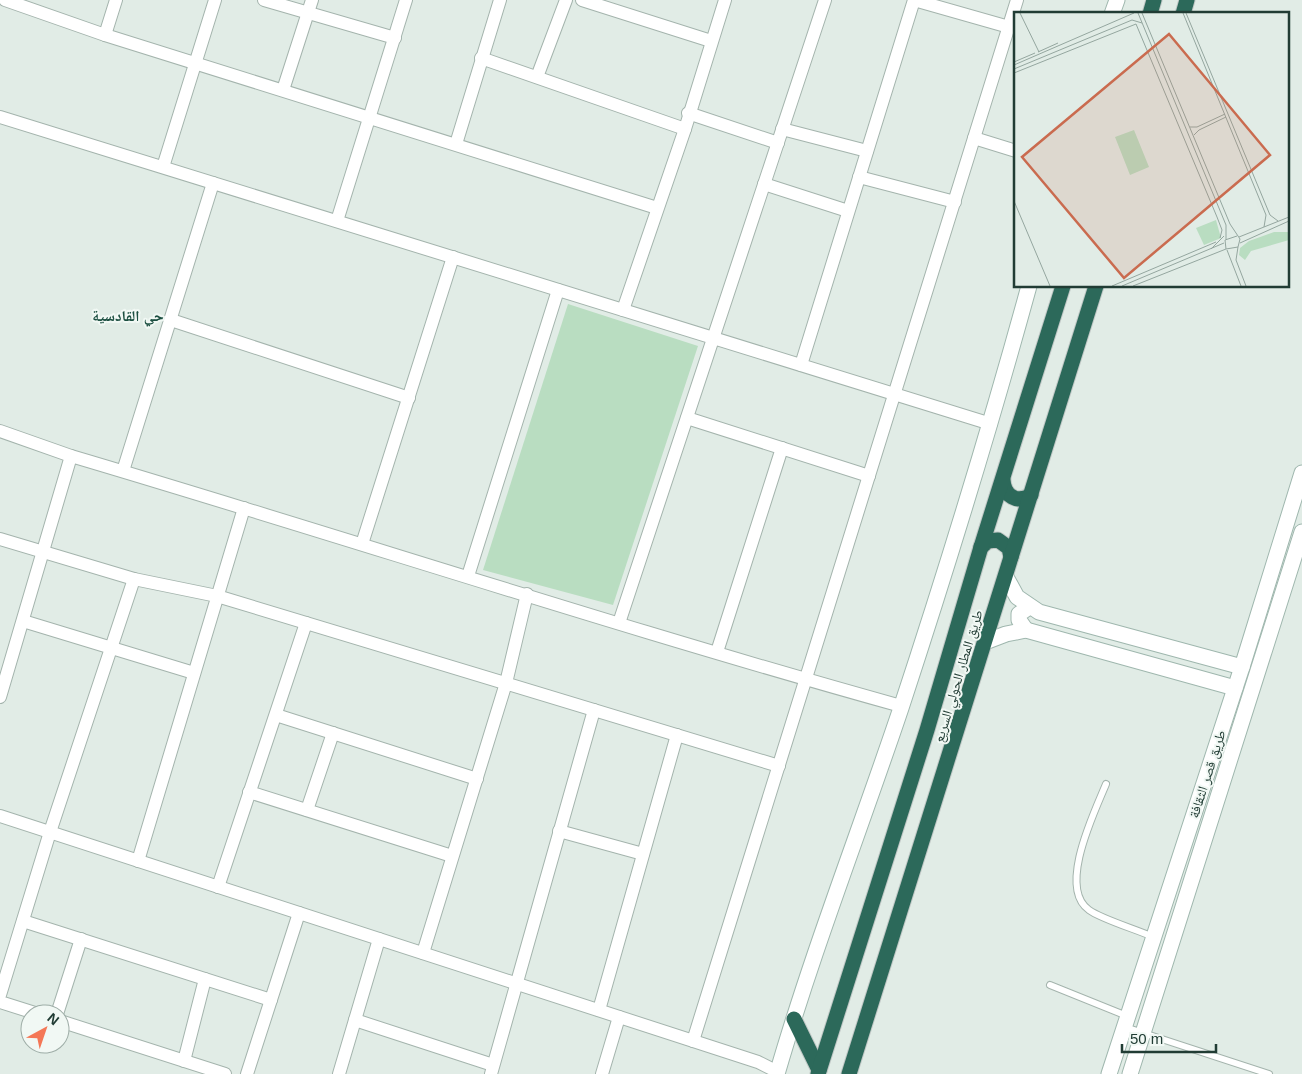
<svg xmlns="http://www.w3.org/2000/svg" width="1302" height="1074" viewBox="0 0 1302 1074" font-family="Arial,'Noto Naskh Arabic',sans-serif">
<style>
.green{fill:#b9ddc1}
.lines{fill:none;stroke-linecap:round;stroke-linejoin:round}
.lane-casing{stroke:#a4b4ad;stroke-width:8}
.street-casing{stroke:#a4b4ad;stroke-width:14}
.secondary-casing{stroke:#9fb7ae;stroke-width:17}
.highway-casing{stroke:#c1c8c6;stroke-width:17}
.lane{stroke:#fff;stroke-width:6}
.street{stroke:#fff;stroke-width:12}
.secondary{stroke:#fff;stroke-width:15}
.highway{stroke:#2c695a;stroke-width:15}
.labels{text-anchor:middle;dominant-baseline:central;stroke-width:4;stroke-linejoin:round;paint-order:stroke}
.street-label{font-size:14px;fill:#213c34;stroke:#f1f8f4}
.neighbourhood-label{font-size:15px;font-weight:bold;fill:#1c4f41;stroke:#f1f8f4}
.inset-road{fill:none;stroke:#94a69f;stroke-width:1}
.view{fill:#ca6b4f;fill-opacity:0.15;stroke:#ca6b4f;stroke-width:2.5}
.inset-edge{fill:none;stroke:#213c34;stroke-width:2.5}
</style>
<rect width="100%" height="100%" fill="#e1ece6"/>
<polygon class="green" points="568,304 698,346 613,605 483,570"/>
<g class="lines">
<g class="lane-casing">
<g id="lane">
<path d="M1106,784c-11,27 -49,104 -17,126 12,9 49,20 64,27"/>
<polyline points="1050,985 1127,1016"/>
<polyline points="1125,1027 1269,1074"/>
</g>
</g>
<g class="street-casing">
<g id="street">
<polyline points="5,0 105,35 657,208"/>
<polyline points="264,0 395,38"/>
<polyline points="582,0 711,41"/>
<polyline points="914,0 1009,27"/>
<polyline points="105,35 116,0"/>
<polyline points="481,58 685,129"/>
<polyline points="537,77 566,0"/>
<polyline points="283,90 312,0"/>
<polyline points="688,113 778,143"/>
<polyline points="0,117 991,424"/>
<polyline points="782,129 867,151"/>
<polyline points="974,138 1016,151"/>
<polyline points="456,144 500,0"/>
<polyline points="163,167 215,0"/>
<polyline points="859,177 955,202"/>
<polyline points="764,184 848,211"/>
<polyline points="337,221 406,0"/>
<polyline points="623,310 685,129 725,0"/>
<polyline points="171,320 409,398"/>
<polyline points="801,365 914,0"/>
<polyline points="687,418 869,476"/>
<path d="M0,431l71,25c277,82 552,173 830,250"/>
<polyline points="123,471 213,183"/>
<polyline points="0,539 134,579 217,596 779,766"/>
<polyline points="362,544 453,257"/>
<polyline points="468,576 558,290"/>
<polyline points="23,621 194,673"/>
<polyline points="619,623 825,0"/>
<polyline points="717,652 782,448"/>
<polyline points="0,697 71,456"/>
<polyline points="276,715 477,779"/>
<polyline points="249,792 452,856"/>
<polyline points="307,810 333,733"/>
<polyline points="0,816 758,1062 778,1072"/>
<polyline points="559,831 643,854"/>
<polyline points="138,861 244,508"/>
<polyline points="218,887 306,623"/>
<polyline points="23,921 271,1000"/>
<polyline points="423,953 506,683 527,594"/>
<polyline points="0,995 50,832 134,579"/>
<polyline points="0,1002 38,1014"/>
<polyline points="599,1010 677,735"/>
<polyline points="57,1014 81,939"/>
<polyline points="355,1020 493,1065"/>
<polyline points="60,1021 225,1074"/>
<polyline points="693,1041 1017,0"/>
<polyline points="184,1061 205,979"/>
<polyline points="247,1074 299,913"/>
<polyline points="339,1074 379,939"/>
<polyline points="491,1074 594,710"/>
<polyline points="602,1074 619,1017"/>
</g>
</g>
<g class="secondary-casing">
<g id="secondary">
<polyline points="1112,14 1117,0"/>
<polyline points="1006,577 1017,597 1039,612 1242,667"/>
<polyline points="1026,630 1019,620 1019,614 1029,607"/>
<polyline points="985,642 1006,634 1026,630 1235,688"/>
<path d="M777,1074c36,-124 83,-244 124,-366 46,-140 89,-280 128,-422"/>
<polyline points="1109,1074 1242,667 1302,473"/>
<polyline points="1130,1074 1302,532"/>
</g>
</g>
<g class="highway-casing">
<g id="highway">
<polyline points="1150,14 1154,0"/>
<polyline points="1183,14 1187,0"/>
<path d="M1003,480c1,16 14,24 28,15"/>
<polyline points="981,547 988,541 998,540 1009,548 1011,557"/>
<polyline points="794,1019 819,1070"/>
<polyline points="818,1074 927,730 981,547 1063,286"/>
<polyline points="849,1074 1096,286"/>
</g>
</g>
<use href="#lane" class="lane"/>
<use href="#street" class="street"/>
<use href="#secondary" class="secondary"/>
<use href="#highway" class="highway"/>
</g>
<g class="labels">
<g class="street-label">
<text transform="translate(958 676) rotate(-73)">طريق المطار الحولي السريع</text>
<text transform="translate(1207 774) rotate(-72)">طريق قصر الثقافة</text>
</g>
<g class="neighbourhood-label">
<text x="128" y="315">حي القادسية</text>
</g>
</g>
<g transform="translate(1014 12)">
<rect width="275" height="275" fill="#e1ece6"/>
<path d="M120,118l15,37 -19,8 -15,-38zM260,220h15v8l-38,11 -6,9 -6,-5 1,-7 9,-7z" fill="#b9ddc1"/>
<path d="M202,208l5,18 -17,7 -8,-17z" fill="#b9ddc1"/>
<path class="inset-road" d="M6,1l19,39M124,1l88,212v14M128,1l88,211 10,15 -2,8 -12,2 -1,-9 12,-4M169,1l83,202 -2,12M172,1l84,202 8,6M24,40l20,-9M0,50l21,-9M0,53l120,-52M0,57l118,-49 10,3M0,61l122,-49 81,193 5,13 -2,8M176,115h7l28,-13M180,123l5,-5 27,-13M0,189l36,85M225,225l50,-20M226,231l49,-22M224,235l-2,13 10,26M197,237l13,-13M213,238l14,36M98,274l104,-44M108,274l102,-43M119,274l93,-37"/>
<path class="view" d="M155,22l101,121 -146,123 -102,-121z"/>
<rect width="275" height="275" class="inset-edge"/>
</g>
<g transform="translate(45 1029) rotate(40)"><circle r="24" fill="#f1f8f4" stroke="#9eada7"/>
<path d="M0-4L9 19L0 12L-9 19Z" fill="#f47756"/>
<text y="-8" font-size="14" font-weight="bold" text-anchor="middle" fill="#213c34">N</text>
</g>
<path d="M1122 1044v8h94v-8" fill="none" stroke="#213c34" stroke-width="2.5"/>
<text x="1130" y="1044" font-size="15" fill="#213c34" stroke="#f1f8f4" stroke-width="4" paint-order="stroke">50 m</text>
</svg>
